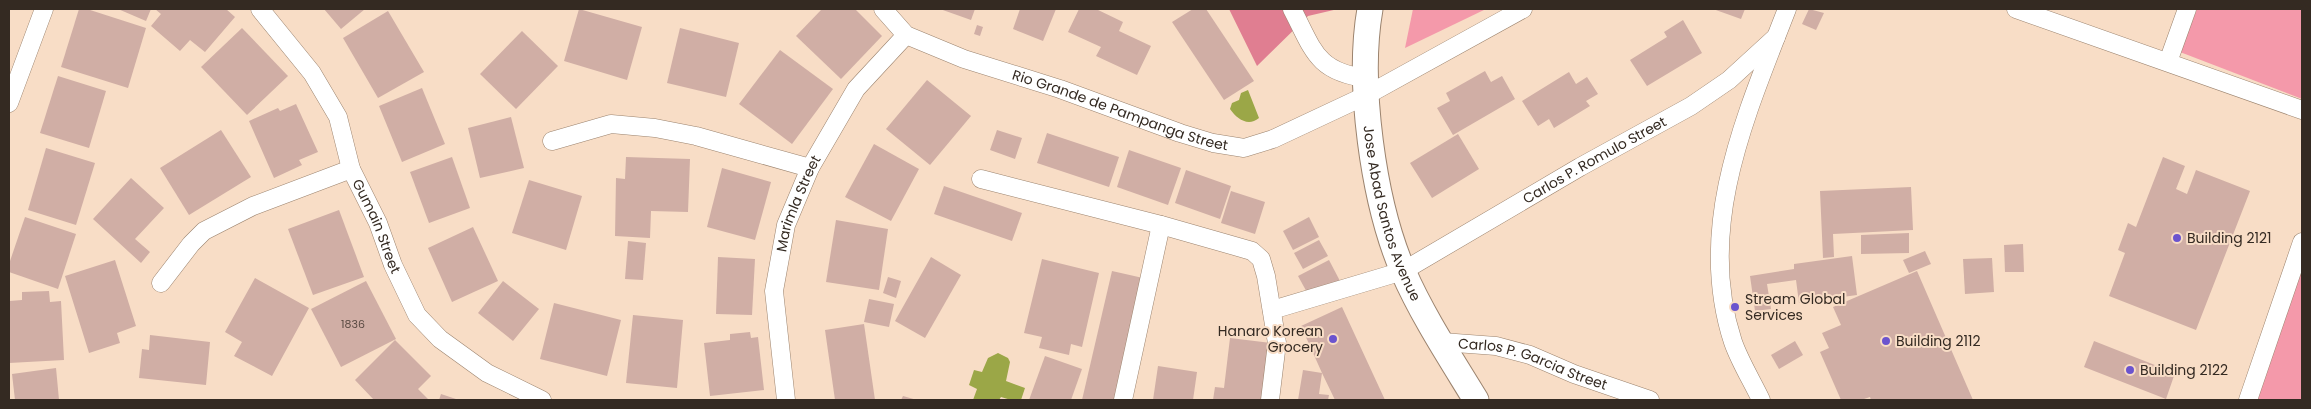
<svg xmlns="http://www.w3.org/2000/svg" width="2311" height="409" viewBox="0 0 2311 409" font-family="Poppins,sans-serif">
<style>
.green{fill:#f499aa}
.forest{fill:#e07e91}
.water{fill:#9ba747}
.building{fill:#d0aea5}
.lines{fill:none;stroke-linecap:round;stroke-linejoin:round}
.minor-casing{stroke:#9b836e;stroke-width:19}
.secondary-casing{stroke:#9b836e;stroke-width:27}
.minor{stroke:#fff;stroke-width:18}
.secondary{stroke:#fff;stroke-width:25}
.poi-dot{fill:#6b54ce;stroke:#f8ddc6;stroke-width:2}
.labels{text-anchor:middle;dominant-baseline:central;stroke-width:4;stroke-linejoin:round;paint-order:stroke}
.number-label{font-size:11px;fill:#5b4b43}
.street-label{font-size:14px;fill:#342a22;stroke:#f8ddc6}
.poi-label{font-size:14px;fill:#342a22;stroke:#f8ddc6;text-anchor:start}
</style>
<rect width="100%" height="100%" fill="#f8ddc6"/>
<g class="green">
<polygon points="1413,9 1486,9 1405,48"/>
<polygon points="2197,9 2302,9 2302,99 2180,52"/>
<polygon points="2302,261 2302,400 2254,400"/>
</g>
<polygon class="forest" points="1229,9 1338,9 1308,16 1257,66"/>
<g class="water">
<path d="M1248,90l11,28c-11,9 -22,1 -29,-9l2,-6 7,-3 2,-7z"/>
<polygon points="998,353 1008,358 1010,362 1006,381 1025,388 1021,400 1011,400 1001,397 999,400 973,400 977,389 969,385 974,370 982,372 988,358"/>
</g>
<g class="building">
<polygon points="79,9 87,9 146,28 128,88 61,67"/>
<polygon points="118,9 151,9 146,21"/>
<polygon points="155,9 226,9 235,17 205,52 190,40 180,51 151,26 161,14"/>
<polygon points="324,9 365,9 341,29"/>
<polygon points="579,9 642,27 627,80 564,61"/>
<polygon points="822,9 855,9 882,36 841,79 796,36"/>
<polygon points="940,9 975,9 971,20"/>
<polygon points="1020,9 1056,9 1043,41 1013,29"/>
<polygon points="1079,9 1096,9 1123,22 1119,31 1151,46 1137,75 1096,56 1101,47 1068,32"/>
<polygon points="1193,9 1206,9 1254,81 1224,100 1172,22"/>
<polygon points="1713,9 1745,9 1741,19"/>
<polygon points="1809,9 1824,13 1816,30 1802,24"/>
<polygon points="388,11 424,72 378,98 343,38"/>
<polygon points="1683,20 1702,53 1647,86 1630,60 1667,37 1664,32"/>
<polygon points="977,25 983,27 980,36 974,34"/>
<polygon points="242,28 288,76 247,115 201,67"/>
<polygon points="680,28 739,43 726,97 667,83"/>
<polygon points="522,31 558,66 516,109 480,74"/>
<polygon points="780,50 833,89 792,144 739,104"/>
<polygon points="1485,71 1491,82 1502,76 1515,99 1453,135 1437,108 1450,101 1446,93"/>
<polygon points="1569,72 1576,84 1587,77 1598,94 1586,101 1590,106 1554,128 1549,119 1538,126 1522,101"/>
<polygon points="58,76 106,91 89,148 40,133"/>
<polygon points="927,80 971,116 930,165 886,129"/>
<polygon points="422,88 445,144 402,162 379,106"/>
<polygon points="296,104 318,152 299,160 302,165 274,178 249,121 278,108 280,111"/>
<polygon points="511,117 524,168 480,178 468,128"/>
<polygon points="221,130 251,177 189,215 160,168"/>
<polygon points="997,130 1022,138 1015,159 990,150"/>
<polygon points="1047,133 1119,157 1109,187 1037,163"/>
<polygon points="1458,134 1479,169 1432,198 1410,163"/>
<polygon points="874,144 919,169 891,221 845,197"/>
<polygon points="46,148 95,163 76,225 28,210"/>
<polygon points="1129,150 1181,168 1168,205 1117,187"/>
<polygon points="452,157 470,208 429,223 410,172"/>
<polygon points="626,157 690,159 688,212 651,211 650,238 615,236 616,178 625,179"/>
<polygon points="2163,157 2185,166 2176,189 2187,194 2196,170 2250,191 2196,330 2109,296 2125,253 2118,250 2128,223 2136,227"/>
<polygon points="722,168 771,182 755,240 707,227"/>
<polygon points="1186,170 1231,186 1220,219 1175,203"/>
<polygon points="131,178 164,208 135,239 150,252 141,263 93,219"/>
<polygon points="529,180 582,196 566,250 512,233"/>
<polygon points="944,186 1022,213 1012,241 934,214"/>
<polygon points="1911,187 1913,230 1833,234 1834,257 1823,258 1820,191"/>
<polygon points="1231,191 1265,202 1255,234 1221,223"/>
<polygon points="339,210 364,277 313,295 288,229"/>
<polygon points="25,217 76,234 58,289 9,272 9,264"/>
<polygon points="1309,217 1319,237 1293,250 1283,231"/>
<polygon points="836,220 888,229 879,290 826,282"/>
<polygon points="473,227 498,281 452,302 428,248"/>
<polygon points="1909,233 1909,253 1861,254 1861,235"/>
<polygon points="1319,240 1328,256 1303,269 1294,253"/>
<polygon points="628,241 646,243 643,280 625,279"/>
<polygon points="2023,244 2024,272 2005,272 2004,245"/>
<polygon points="1925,251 1931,264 1909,273 1903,260"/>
<polygon points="1852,256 1857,295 1799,303 1796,280 1767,284 1771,309 1755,311 1750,276 1794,269 1794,264"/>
<polygon points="718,257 755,259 752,315 716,314"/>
<polygon points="931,257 961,275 925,338 895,321"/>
<polygon points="1992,258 1994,292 1965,294 1963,259"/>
<polygon points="1042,259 1099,273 1082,347 1071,344 1069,355 1039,348 1042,337 1024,333"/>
<polygon points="115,260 136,326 117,333 120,343 89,353 65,276"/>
<polygon points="1329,260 1340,281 1309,296 1298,276"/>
<polygon points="1112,271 1143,278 1115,400 1082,400"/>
<polygon points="1917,271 1973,400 1871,400 1870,397 1861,400 1841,400 1820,352 1829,348 1822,333 1841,325 1833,307"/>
<polygon points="888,277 901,281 896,298 883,293"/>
<polygon points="255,278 309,308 272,376 234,356 242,342 225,332"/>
<polygon points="366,281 396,339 341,367 311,309"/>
<polygon points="503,281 539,309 513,341 478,313"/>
<polygon points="49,291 50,302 61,301 64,360 9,363 9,301 22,300 22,292"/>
<polygon points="869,299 894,304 889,327 864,322"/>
<polygon points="554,303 621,320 607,376 540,359"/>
<polygon points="1342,307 1385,400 1335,400 1322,373 1319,394 1329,395 1328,400 1298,400 1303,370 1322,373 1301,326"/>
<polygon points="633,315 683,320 677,388 626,383"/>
<polygon points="864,324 875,400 835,400 825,330"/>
<polygon points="750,332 751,338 758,337 764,390 710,396 704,343 730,340 730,334"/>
<polygon points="150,335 210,342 206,385 139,378 142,349 149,350"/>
<polygon points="1230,338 1271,343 1263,400 1213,400 1215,387 1224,388"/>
<polygon points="395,340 431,376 418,389 429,400 374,400 355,380"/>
<polygon points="1795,341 1803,355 1779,369 1771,355"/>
<polygon points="2094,341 2175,373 2166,399 2084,367"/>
<polygon points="1045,356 1082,369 1071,400 1029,400"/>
<polygon points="1158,366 1197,372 1193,400 1153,400"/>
<polygon points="56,368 59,400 15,400 12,374"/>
<polygon points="441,394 459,400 439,400"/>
<polygon points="903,396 917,400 901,400"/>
</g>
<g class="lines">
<g class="minor-casing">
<g id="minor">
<path id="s1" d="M260,9l52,64 26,44 13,52 27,54 15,42 24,50 23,24 47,34 55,27"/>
<path id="s2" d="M883,9l23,26 58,24 96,30 120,44 33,10 31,5 29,-9 94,-44 156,-86"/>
<path d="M1292,9c21,40 24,63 74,69"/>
<polyline points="2016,9 2302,110"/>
<polyline points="2168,62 2187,9"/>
<polyline points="9,103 44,9"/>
<polyline points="552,141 611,124 655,128 696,136 810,168"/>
<polyline points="981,179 1161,225 1252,251 1261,259 1266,276 1277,343 1270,400"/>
<polyline points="161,283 191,244 204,231 253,206 351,169"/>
<path id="s3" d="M1272,310l131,-39 177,-104 111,-61 38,-26 47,-43"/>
<path id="s4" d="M1442,342l54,4 34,9 44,19 76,26"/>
<path id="s5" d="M786,400l-12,-109 12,-66 24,-57 46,-79 50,-54"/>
<polyline points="1123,400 1161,225"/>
<path d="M1761,400c-9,-19 -21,-38 -28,-58 -38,-115 13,-227 54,-333"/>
<polyline points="2248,400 2302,242"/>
</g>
</g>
<g class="secondary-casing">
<g id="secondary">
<path id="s6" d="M1370,9c-13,74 3,192 33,262 19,44 48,88 73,129"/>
</g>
</g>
<use href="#minor" class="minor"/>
<use href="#secondary" class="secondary"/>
</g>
<g class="poi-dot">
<circle cx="2177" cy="238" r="5"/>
<circle cx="1735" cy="307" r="5"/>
<circle cx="1333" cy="339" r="5"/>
<circle cx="1886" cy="341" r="5"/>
<circle cx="2130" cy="370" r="5"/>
</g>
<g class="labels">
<g class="number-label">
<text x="353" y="324">1836</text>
</g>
<g class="street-label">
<text stroke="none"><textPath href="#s2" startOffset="262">Rio Grande de Pampanga Street</textPath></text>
<text stroke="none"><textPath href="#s3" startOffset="358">Carlos P. Romulo Street</textPath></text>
<text stroke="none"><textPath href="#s5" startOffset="201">Marimla Street</textPath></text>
<text stroke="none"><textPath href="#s6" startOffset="208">Jose Abad Santos Avenue</textPath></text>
<text stroke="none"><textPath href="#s1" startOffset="250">Gumain Street</textPath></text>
<text stroke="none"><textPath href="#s4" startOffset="94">Carlos P. Garcia Street</textPath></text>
</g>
<g class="poi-label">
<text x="2187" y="238">Building 2121</text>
<text x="1745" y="299">Stream Global<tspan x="1745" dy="16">Services</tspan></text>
<text x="1323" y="331" text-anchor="end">Hanaro Korean<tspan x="1323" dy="16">Grocery</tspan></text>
<text x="1896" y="341">Building 2112</text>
<text x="2140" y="370">Building 2122</text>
</g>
</g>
<rect width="2311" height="409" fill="none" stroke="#342a22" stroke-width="20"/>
</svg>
